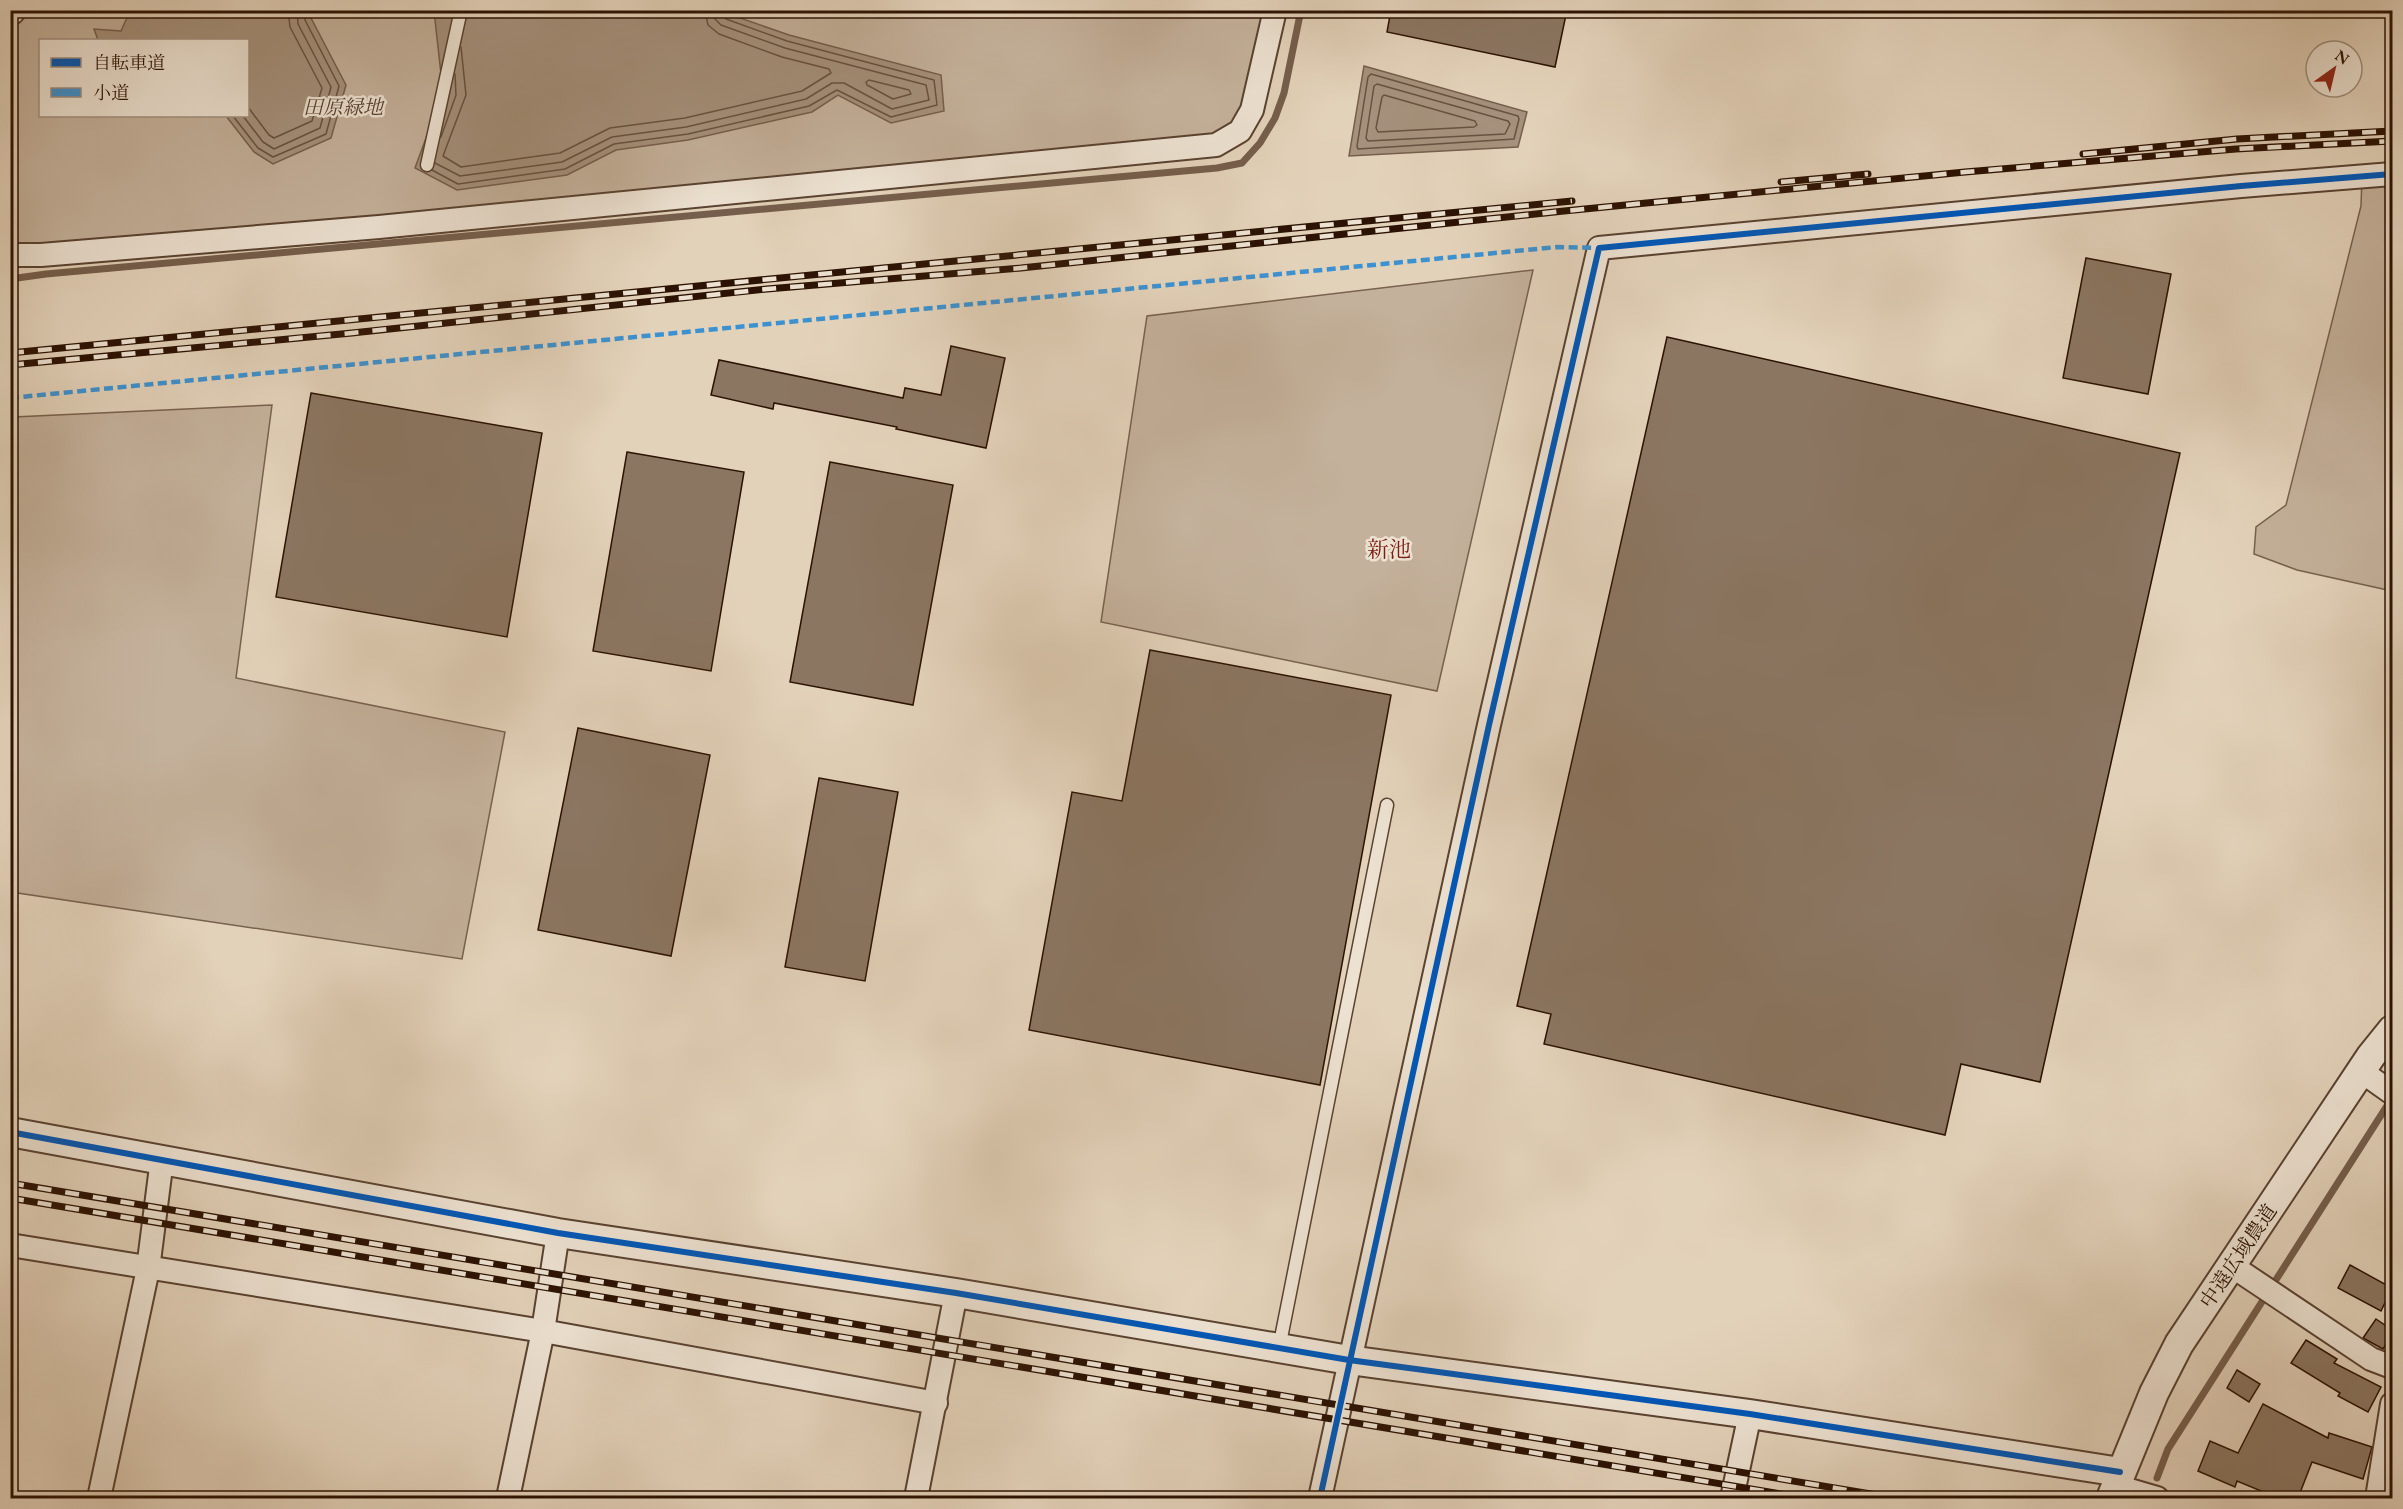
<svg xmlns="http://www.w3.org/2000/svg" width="2403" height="1509" viewBox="0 0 2403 1509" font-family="'EB Garamond','Noto Serif JP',serif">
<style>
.green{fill:#c4b19b;stroke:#78624f;stroke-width:1.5;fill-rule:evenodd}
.water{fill:#a5917c;stroke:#755e4c;stroke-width:1.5}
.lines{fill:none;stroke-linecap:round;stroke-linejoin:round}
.shore{stroke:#685240;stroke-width:1.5}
.stream{stroke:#755e4c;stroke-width:7}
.building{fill:#8b7662;stroke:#2c1203;stroke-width:1.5}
.service-casing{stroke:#5a4231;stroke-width:15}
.minor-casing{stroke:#5a4231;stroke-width:26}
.tertiary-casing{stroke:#5a4231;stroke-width:32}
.service{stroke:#ede2d2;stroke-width:12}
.minor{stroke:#ede2d2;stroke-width:22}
.tertiary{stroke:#ede2d2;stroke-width:28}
.rail-casing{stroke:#2c1203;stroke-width:7}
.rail{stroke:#ede2d2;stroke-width:4.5;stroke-dasharray:14;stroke-linecap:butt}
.quiet{stroke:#3c92d1;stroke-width:4.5;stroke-dasharray:9 4.5;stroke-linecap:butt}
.cycleway-casing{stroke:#ede2d2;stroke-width:10}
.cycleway{stroke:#0057b8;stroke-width:6}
.labels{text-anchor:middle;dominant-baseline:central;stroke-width:5;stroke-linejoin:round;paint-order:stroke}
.park-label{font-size:20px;font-style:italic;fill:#5a4231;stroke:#ede2d2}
.street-label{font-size:20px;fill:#2c1203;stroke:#ede2d2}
.quarter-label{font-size:22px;fill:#7a1f14;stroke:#ede2d2}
</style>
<rect width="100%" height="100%" fill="#e3d2ba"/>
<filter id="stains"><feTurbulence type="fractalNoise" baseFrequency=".00333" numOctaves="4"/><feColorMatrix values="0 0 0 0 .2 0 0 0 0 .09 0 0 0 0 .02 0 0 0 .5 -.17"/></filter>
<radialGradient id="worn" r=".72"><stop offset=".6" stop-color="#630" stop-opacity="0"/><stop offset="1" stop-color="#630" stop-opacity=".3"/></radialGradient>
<g class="green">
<path d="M11,11h1261l-20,99 -21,26 -1220,119zM40,40h208v76h-208z"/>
<polygon points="2362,175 2392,175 2392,591 2297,570 2254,554 2256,527 2286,505 2361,206"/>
<polygon points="1533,270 1437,691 1101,622 1147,316"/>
<polygon points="272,405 236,678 505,732 462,959 11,892 10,453 14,417"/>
</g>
<g class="water">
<polygon points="130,11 310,11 311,18 346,85 331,138 273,164 254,152 226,116 248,116 248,40 98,40 94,29 121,31"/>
<polygon points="434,11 720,11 789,35 941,75 944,111 891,123 838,95 812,112 688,140 616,150 567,175 457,190 415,168 443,92"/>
<polygon points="1364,66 1527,112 1518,147 1349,156"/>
</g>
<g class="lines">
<g class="shore">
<polyline points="461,47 466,95 443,156 461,167 560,153 610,128 685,118 802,91 831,73 829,69 782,57 719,34 708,25 705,10"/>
<polygon points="1371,74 1518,116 1519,119 1514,139 1358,149 1357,146 1368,77"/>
<polygon points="869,80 909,90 911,94 893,99 867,85 866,82"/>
<polygon points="1377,84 1508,121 1510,124 1505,134 1368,141 1366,138 1374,86"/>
<polygon points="1384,95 1475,121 1477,125 1474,127 1378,132 1376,128 1382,97"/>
<polyline points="248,107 269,135 274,138 312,121 322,88 290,27 288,10"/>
<polyline points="233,116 258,148 273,157 326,134 339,86 305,20 304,10"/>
<polyline points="243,116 263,142 274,149 320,128 331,87 298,24 297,10"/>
<polyline points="441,137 456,95 455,74"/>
<polyline points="435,163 460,176 562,162 612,137 686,127 806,99 832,83 844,83 892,109 929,100 926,85 785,48 721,25 715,19 714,10"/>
<polyline points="432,170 458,184 565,169 614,144 688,134 809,106 837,90 891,117 937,105 934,80 787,41 726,19 722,15 721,10"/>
</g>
<g class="stream">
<polyline points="10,279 46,274 1217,168 1242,163 1260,143 1275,118 1284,93 1301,10"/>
<polyline points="2157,1478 2168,1449 2392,1098"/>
</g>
</g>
<g class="building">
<polygon points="1391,10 1567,10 1555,67 1387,32"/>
<polygon points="2086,258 2171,274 2148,394 2063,378"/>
<polygon points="1667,337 2180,453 2040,1082 1961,1064 1945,1135 1544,1044 1551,1014 1517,1006"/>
<polygon points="951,346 1005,358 986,448 896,429 897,427 774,403 773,409 711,395 719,360 903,398 905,388 941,395"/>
<polygon points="311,393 542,433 507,637 276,597"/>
<polygon points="627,452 744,472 711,671 593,651"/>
<polygon points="830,462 953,485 913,705 790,682"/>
<polygon points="1150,650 1391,695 1320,1085 1029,1030 1072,792 1122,801"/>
<polygon points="578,728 710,755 671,956 538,930"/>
<polygon points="819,778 898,792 865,981 785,967"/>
<polygon points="2350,1265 2392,1288 2381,1311 2338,1288"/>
<polygon points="2376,1319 2392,1330 2392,1335 2383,1349 2363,1338"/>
<polygon points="2306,1340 2337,1359 2334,1363 2381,1387 2368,1412 2338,1396 2340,1393 2291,1363"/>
<polygon points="2237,1370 2260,1384 2249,1402 2227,1388"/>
<polygon points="2263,1404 2328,1438 2329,1433 2372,1447 2363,1479 2312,1462 2298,1498 2278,1498 2237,1481 2235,1487 2198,1471 2210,1441 2238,1453"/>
</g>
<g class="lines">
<g class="service-casing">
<g id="service">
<polyline points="427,165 461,10"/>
<polyline points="1279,1348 1387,805"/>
</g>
</g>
<g class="minor-casing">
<g id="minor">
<polyline points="10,255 41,255 379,227 1216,145 1240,131 1252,110 1275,10"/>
<polyline points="2361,1071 2392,1093"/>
<polyline points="10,1245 543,1331 936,1403"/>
<polyline points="2232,1266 2371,1359 2392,1367"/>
<polyline points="2116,1486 2157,1498"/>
<polyline points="99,1498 148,1269 162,1159"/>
<polyline points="508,1498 543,1331 558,1233"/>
<polyline points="916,1498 956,1293"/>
<polyline points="1320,1498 1489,725 1599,248 2241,186 2392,174"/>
<polyline points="1732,1498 1750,1414"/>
<polyline points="2377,1498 2392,1404"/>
</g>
</g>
<g class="tertiary-casing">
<g id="tertiary">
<polyline points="10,11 11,10"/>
<polyline points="10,1132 558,1233 956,1293 1349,1360 1750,1414 2120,1472"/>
<polyline points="2111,1498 2154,1393 2179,1344 2371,1056 2392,1030"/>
</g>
</g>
<use href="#service" class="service"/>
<use href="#minor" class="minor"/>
<use href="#tertiary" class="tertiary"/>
<g class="rail-casing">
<g id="rail">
<polyline points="2083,154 2237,139 2392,131"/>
<polyline points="1781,182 1868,174"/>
<polyline points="10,353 1572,201"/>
<polyline points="10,365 352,333 767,289 1021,268 1564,211 1965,172 2236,149 2392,141"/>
<polyline points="10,1183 1895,1498"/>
<polyline points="10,1198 1805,1498"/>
</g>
</g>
<use href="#rail" class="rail"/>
<polyline class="quiet" points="10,398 1557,247 1599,248"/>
<g class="cycleway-casing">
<g id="cycleway">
<polyline points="10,1132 558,1233 956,1293 1349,1360 1750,1414 2120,1472"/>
<polyline points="1320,1498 1489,725 1599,248 2241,186 2392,174"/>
</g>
</g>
<use href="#cycleway" class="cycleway"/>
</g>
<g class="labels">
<g class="park-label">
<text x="343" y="107">田原緑地</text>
</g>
<g class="street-label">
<text transform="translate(2238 1256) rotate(-56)">中遠広域農道</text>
</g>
<g class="quarter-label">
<text x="1389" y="549">新池</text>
</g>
</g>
<rect width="2403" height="1509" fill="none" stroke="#e3d2ba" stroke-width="36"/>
<rect x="12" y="12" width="2379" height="1485" fill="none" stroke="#2c1203" stroke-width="3"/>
<rect x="18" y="18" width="2367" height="1473" fill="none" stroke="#2c1203" stroke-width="1.5"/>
<rect x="39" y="39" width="210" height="78" fill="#ede2d2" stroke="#a08f7f" stroke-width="1.5"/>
<rect x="51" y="58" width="30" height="9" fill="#0057b8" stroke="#a08f7f" stroke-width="1.5"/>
<text x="93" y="69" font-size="18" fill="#2c1203">自転車道</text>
<rect x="51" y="88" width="30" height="9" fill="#3c92d1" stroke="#a08f7f" stroke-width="1.5"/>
<text x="93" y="99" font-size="18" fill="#2c1203">小道</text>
<g transform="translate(2334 69) rotate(34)"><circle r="28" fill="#ede2d2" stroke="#a08f7f" stroke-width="1.5"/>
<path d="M0-4.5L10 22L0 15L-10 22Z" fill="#8f2418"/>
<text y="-9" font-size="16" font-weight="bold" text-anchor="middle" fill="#2c1203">N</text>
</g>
<rect width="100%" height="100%" filter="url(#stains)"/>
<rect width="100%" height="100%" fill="url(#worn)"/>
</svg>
